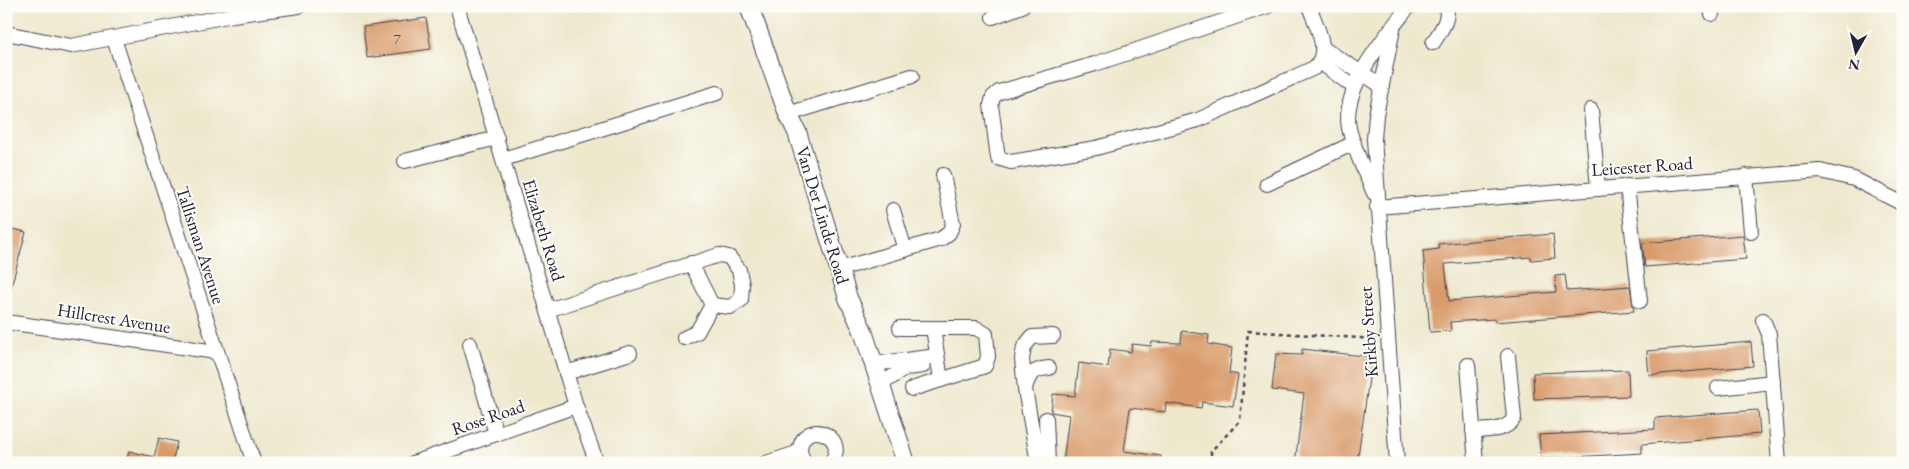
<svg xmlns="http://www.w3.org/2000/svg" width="1909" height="469" viewBox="0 0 1909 469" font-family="'EB Garamond',serif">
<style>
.building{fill:#d99b6c}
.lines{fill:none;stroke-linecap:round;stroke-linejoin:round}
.minor-casing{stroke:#414051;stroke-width:16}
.major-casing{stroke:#414051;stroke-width:20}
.path{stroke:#414051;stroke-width:2.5;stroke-dasharray:4 4;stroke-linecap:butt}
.minor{stroke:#fff;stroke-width:14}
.major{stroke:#fff;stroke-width:18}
.labels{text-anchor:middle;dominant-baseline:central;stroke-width:4;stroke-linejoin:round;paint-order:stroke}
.number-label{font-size:15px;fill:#504047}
.street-label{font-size:18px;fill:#22223b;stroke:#fdfcf7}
</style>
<rect width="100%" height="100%" fill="#fdfcf7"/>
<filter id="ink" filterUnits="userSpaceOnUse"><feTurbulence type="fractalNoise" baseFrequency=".02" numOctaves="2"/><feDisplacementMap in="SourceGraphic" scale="10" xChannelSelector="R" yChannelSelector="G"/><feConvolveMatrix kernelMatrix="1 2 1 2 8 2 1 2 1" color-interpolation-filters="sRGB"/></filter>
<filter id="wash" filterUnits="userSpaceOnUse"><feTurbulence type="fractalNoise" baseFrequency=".0096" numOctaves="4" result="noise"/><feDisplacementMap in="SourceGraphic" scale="20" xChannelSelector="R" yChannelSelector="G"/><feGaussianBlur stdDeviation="1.12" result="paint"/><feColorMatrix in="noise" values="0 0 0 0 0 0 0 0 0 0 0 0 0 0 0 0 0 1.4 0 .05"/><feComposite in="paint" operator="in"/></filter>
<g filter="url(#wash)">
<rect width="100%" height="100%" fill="#eee8cd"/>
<g id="blocks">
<g class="building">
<polygon points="426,18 431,49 367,58 363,27"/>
<polygon points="13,229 26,232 10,291 6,291 6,234 11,236"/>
<polygon points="1553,234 1555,258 1531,260 1531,257 1445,264 1449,301 1556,292 1555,276 1565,275 1567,291 1630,286 1634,311 1495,322 1495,319 1450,322 1451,331 1430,332 1423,251 1439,249 1438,244"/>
<polygon points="1743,235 1746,259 1645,267 1642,243"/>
<polygon points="1182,331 1209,335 1208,344 1232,348 1229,373 1238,375 1233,406 1202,402 1201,408 1166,403 1165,412 1130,408 1124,451 1161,456 1160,463 1063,463 1069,415 1051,412 1053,394 1075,396 1079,363 1108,367 1110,349 1131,352 1132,344 1151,346 1152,342 1181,343"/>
<polygon points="1751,342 1753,366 1649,375 1647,351"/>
<polygon points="1302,349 1372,357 1357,463 1295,463 1304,394 1272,390 1276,354 1302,355"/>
<polygon points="1628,370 1629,396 1534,399 1533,373"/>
<polygon points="1758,410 1760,434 1642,444 1642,453 1541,459 1539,435 1655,429 1655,418"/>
<polygon points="159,438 177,442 172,463 126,463 129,451 154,457"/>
</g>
</g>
</g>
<g filter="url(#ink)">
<use href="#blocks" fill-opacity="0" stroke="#414051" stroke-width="1"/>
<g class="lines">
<g class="minor-casing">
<g id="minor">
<polyline points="457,6 576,406 597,463"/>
<path d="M1268,6l-173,58 -96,28 -6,5 -2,8 7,53 13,4 85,-14 102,-28 116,-52c18,-16 2,-42 -5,-62"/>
<polyline points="1710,6 1712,14"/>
<polyline points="993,17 1022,6"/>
<polyline points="1393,29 1376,115 1374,139 1397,463"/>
<polyline points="6,33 71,46 233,15 299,6"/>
<polyline points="114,39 254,463"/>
<path d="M1433,43c7,-12 17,-23 13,-37"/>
<polyline points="1324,49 1382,86"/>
<polyline points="1320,62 1354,87"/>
<polyline points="1591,110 1598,188"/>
<polyline points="788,114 912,76"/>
<polyline points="503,159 717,93"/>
<polyline points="405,161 497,138"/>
<polyline points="1746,176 1751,232"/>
<polyline points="1267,184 1354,143"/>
<polyline points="1627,186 1640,301"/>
<path d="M1374,193c-9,-21 -20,-43 -25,-65 -8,-41 37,-92 60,-122"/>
<polyline points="1377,207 1820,171 1854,179 1903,204"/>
<polyline points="893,210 905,250"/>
<polyline points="840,269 941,239 949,233 953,224 943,175"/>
<polyline points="548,310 719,255 729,257 739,270 742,285 741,300 730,307 712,305 691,263"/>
<polyline points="1763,320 1769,334 1779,463"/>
<polyline points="6,322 216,352"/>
<polyline points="900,328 976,328 986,334 988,357 985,366 912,389"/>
<polyline points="933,328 941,380"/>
<polyline points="684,338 697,332 712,305"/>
<polyline points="470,344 496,434"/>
<polyline points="874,364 937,356"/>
<polyline points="1468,365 1476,463"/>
<polyline points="566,373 630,353"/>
<polyline points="881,384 906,368 923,366"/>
<path d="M1025,388c4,-14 9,-19 24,-20"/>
<polyline points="1718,388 1773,382"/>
<polyline points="1046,419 1048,463"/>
<path d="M1473,431c14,-1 33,1 41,-13l-6,-62"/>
<polyline points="413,463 576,406"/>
<polyline points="766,463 800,452"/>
<path d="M806,463c-5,-6 -8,-12 -5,-19 8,-26 50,-5 29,19"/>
<polyline points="1038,463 1025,389 1022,359 1024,347 1032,337 1053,336"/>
</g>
</g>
<g class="major-casing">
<polyline id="major" points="749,6 788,114 797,132 848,298 863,331 906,463"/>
</g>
<polyline class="path" points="1211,463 1211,451 1240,421 1248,331 1376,339"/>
<use href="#minor" class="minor"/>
<use href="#major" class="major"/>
</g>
</g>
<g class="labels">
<g class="number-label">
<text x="397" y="38">7</text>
</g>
<g class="street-label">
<text transform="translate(1642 166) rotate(-4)">Leicester Road</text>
<text transform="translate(823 215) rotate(73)">Van Der Linde Road</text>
<text transform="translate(544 230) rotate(73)">Elizabeth Road</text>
<text transform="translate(201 245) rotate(72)">Tallisman Avenue</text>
<text transform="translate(114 318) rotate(9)">Hillcrest Avenue</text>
<text transform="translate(1368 332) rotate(-94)">Kirkby Street</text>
<text transform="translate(488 417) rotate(-19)">Rose Road</text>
</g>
</g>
<rect width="1909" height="469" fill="none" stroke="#fdfcf7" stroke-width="25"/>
<g transform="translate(1856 52) rotate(188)" stroke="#fdfcf7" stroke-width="4" paint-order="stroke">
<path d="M0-4L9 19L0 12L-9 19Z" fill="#22223b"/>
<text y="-8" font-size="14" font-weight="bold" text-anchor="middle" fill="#22223b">N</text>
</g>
</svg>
